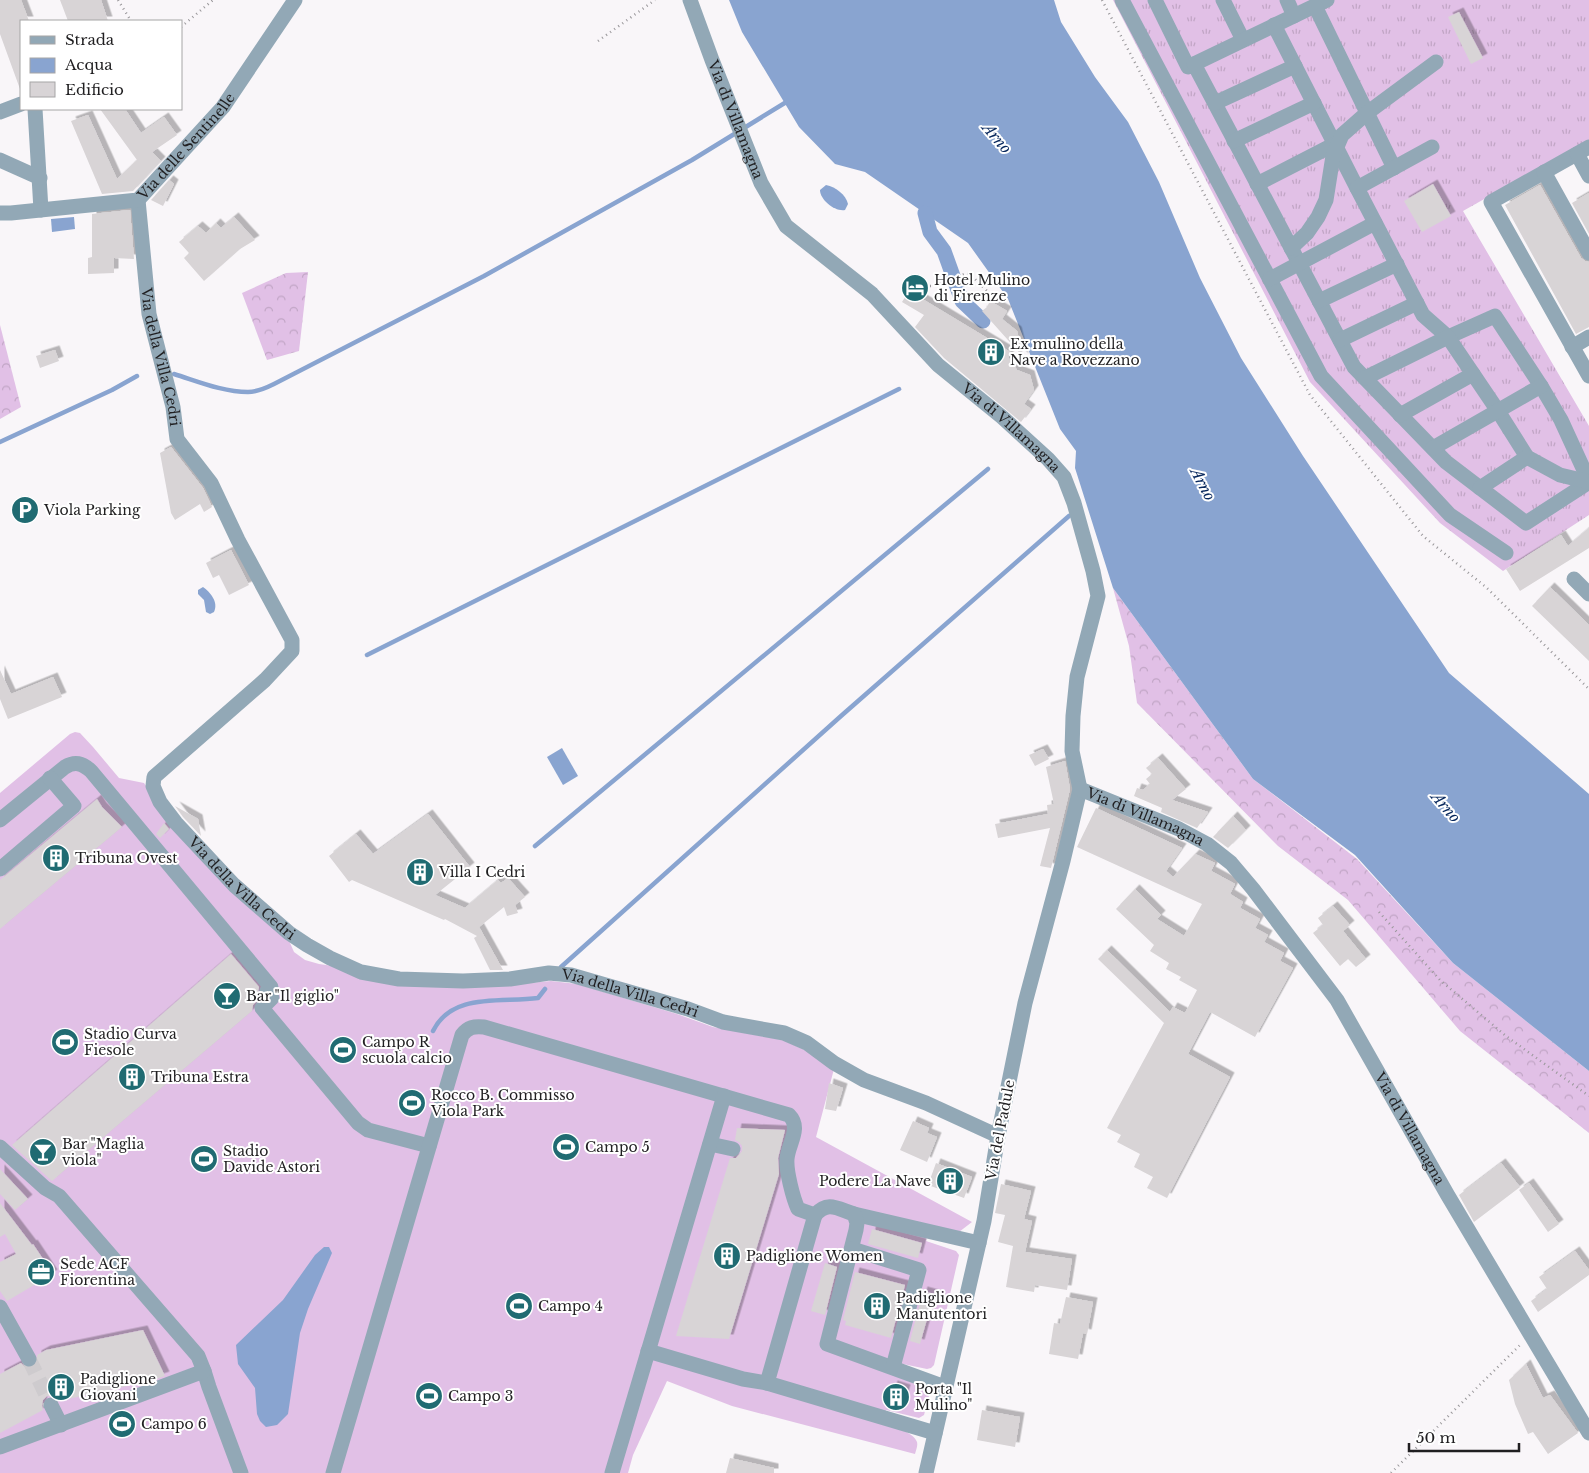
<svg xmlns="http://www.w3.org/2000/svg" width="1589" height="1473" viewBox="0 0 1589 1473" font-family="'Libre Baskerville',serif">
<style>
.grass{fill:url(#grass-tufts)}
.forest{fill:url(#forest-crowns)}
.garden{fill:#e1c0e6}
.water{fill:#89a4d0}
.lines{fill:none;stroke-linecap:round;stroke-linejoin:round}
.stream{stroke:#89a4d0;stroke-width:4.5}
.canal{stroke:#89a4d0;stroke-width:15}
.building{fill:#d8d4d6;filter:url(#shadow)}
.minor-tunnel{stroke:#cecbce;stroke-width:15;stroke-dasharray:15 8;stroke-linecap:butt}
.path{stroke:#99979a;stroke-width:2.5;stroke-dasharray:1 4;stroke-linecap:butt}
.minor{stroke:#92a8b6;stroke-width:15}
.labels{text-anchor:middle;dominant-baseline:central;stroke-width:4;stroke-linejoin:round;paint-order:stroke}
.street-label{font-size:14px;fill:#201f21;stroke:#fff}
.poi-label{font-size:14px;fill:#201f21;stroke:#fff;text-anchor:start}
.water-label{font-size:15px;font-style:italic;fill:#08285d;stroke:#fff}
</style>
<defs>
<pattern id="grass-tufts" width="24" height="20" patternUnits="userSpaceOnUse" patternTransform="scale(1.25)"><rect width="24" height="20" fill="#e1c0e6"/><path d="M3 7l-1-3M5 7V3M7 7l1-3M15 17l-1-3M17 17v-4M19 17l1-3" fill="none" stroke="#c1a5c5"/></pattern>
<pattern id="forest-crowns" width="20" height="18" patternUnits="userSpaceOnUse" patternTransform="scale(1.25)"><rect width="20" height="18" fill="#e1c0e6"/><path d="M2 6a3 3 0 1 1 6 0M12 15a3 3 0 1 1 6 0" fill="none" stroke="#c1a5c5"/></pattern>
<filter id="shadow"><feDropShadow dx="4.5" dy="-4.5" stdDeviation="0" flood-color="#0004"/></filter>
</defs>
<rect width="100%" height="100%" fill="#f9f6f9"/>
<polygon class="grass" points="1113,0 1589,0 1589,140 1463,211 1589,426 1589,515 1503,571 1440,523 1310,382"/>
<g class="forest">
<polygon points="308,272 299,351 267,360 242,293 286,273"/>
<polygon points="0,325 21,407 0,419"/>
<polygon points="1113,588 1253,779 1357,859 1453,963 1589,1071 1589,1133 1460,1031 1348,900 1278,846 1137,703 1129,646"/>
</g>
<path class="garden" d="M75,732l5,1 13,14 26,31 25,5 21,32 122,121 7,16 11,8 14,4 21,3 178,17 33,-3 26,3 100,30 36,13 70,13 28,13 23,16 -18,68 156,85 -13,10 -30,-5 -3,14 30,10 3,4 -25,110 -3,3 -4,1 -24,-5 12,20 12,6 2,6 -5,19 -5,3 -33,-8 -4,12c9,4 32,10 35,20 1,4 -1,8 -2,12l-183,-48 -65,-25 -34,74 -5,18h-628v-680l70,-59z"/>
<g class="water">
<polygon points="729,0 1054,0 1061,22 1095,77 1128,122 1159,182 1200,278 1241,358 1303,456 1449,673 1589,794 1589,1071 1453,963 1355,855 1253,779 1113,588 1075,468 1076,451 1060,429 1008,299 968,243 865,172 835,164 799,127 742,32"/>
<path d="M826,185c10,2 20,10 22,19l-3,6c-10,2 -25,-10 -25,-20z"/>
<polygon points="74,217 75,229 52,232 51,219"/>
<path d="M203,587c7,5 16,15 11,25l-4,2 -4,-2 -2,-12 -6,-6v-4z"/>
<polygon points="562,748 578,776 563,785 547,757"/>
<polygon points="324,1247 329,1247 332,1253 308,1309 300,1333 288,1414 277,1425 266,1427 260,1421 257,1414 255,1388 238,1364 236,1345 283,1300 315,1255"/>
</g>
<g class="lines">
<g class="stream">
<path d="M174,374c23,7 49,18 74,18 9,0 18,-4 26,-8l210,-108 208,-116 96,-59"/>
<polyline points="0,442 112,390 137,376"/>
<polyline points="367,655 899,389"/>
<polyline points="535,846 988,469"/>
<polyline points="561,967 841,716 1069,516"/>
<path d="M433,1031c19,-39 69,-28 105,-33l7,-9"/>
</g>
<polyline class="canal" points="925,213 930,232 944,251 962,301 983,321"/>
</g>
<g class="building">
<polygon points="0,0 21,0 29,21 21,21 21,89 20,89 0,34"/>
<polygon points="60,0 101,0 108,21 68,21"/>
<polygon points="1459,12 1483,58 1471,64 1448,17"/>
<polygon points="100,109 125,109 141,133 164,117 177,135 152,152 161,161 133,191 102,194 71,121 88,115 117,179 137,160"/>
<polygon points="169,180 174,184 163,206 151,200"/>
<polygon points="1433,184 1451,216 1422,232 1404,201"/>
<polygon points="1540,185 1581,258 1585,261 1589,262 1589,327 1576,334 1505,205"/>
<polygon points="1589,193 1589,234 1572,203"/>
<polygon points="130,210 134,259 114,258 114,273 88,274 88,258 92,257 92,214"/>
<polygon points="234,217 255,240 240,249 204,281 184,258 189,253 179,242 198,226 206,233 216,223 221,228"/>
<polygon points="909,291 1012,353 1008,357 1017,370 1030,375 1034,390 1024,404 1031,409 1021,422 944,358 915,327 924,315 902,302"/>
<polygon points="990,301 1007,311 1002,319 1017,331 1024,358 982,311 987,307"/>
<polygon points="55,350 59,361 40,368 36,356"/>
<polygon points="171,447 203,488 212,507 204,512 200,504 175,520 171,513 160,453"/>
<polygon points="1589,528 1589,548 1520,591 1506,569 1561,535 1568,546"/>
<polygon points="231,550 249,585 229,595 219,575 213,578 206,563"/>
<polygon points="1550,587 1589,625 1589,661 1532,606"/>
<polygon points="0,670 11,694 53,677 62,697 8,719 0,699"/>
<polygon points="1043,749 1049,759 1035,766 1029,755"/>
<polygon points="1158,758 1186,789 1172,800 1208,812 1197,828 1161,812 1162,808 1134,796 1137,788 1143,790 1150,784 1146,779 1152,774 1146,768"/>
<polygon points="1065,761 1070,789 1051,868 1040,866 1050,828 998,838 995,824 1048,814 1047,805 1054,804 1046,767"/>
<polygon points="97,799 102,807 122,827 0,929 0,880"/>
<polygon points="175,806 198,819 201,836 183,817"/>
<polygon points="1096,808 1182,848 1166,871 1173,877 1195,854 1215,863 1211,871 1235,884 1230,894 1243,902 1240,908 1260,919 1255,928 1268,935 1264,942 1284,953 1280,961 1293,968 1255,1037 1210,1012 1188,1054 1230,1077 1167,1198 1147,1188 1153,1177 1134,1167 1140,1154 1117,1142 1121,1135 1107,1128 1164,1023 1098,959 1107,950 1170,1012 1173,1007 1185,1013 1197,990 1179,980 1181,977 1166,969 1169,963 1150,951 1154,945 1116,909 1135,889 1161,915 1157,919 1184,936 1202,904 1077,847"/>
<polygon points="428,814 470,867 435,895 465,908 498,880 501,883 508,878 525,897 515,905 518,913 507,916 504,907 479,927 503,970 490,970 474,938 477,936 445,919 444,920 352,880 349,882 329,856 356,834 373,854"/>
<polygon points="1233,816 1246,830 1228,848 1213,837"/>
<polygon points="164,823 169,829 160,838 156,834"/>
<polygon points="1333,906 1350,925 1343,931 1366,959 1356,967 1348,959 1340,966 1313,933 1323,925 1318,918"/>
<polygon points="231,954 259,987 258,992 260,997 253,1005 252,1011 52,1181 12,1145"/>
<polygon points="829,1083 843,1088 836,1111 825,1109"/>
<polygon points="913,1121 929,1128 927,1133 937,1137 927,1162 900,1150"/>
<polygon points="737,1128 785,1130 778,1158 779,1174 729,1339 676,1336 730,1158 736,1158 742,1151 742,1146 739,1142 735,1140"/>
<polygon points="936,1163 972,1177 964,1198 928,1185"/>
<polygon points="1501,1163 1520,1187 1474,1222 1459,1195"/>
<polygon points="0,1169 28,1199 15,1210 0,1194"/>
<polygon points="1529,1183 1559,1224 1548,1232 1519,1190"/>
<polygon points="1001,1184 1031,1191 1024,1219 1032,1221 1025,1252 1072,1259 1067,1290 1035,1285 1034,1292 1006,1287 1013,1246 998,1242 1005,1215 995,1213"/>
<polygon points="0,1203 32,1245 33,1244 53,1274 7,1301 0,1291 0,1262 16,1254 5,1234 0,1237"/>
<polygon points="872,1229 922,1243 918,1258 868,1244"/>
<polygon points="1575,1251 1589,1270 1589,1275 1538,1312 1531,1301 1547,1289 1539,1277"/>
<polygon points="825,1263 837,1267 825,1315 811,1311"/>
<polygon points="855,1272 905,1285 891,1338 845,1325 846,1321 843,1320"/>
<polygon points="923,1291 934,1294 920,1344 910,1341"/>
<polygon points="1066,1297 1093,1302 1087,1334 1083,1333 1078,1359 1049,1354 1054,1323 1060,1324"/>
<polygon points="143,1330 165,1376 150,1381 59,1401 56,1397 47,1396 43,1400 42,1405 43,1410 0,1433 0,1374 21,1363 25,1367 33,1367 37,1363 37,1355 46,1350"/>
<polygon points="1526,1364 1543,1398 1550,1395 1578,1433 1548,1454 1533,1432 1528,1434 1515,1404 1509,1380"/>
<polygon points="893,1385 906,1389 900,1411 887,1408"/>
<polygon points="982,1410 1020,1417 1015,1447 977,1440"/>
<polygon points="730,1458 774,1468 774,1473 726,1473"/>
</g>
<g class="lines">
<polyline class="minor-tunnel" points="29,1359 51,1405"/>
<g class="path">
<polyline points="118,0 131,21"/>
<polyline points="1102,0 1310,395 1423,536 1487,588 1589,689"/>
<polyline points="181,27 213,0"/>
<polyline points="598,41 655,0"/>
<polyline points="925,286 934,286 967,273 972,276 994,298"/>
<polyline points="1379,912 1440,980 1506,1036 1589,1096"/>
<polyline points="1391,1473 1520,1345"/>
</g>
<g class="minor">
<path id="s1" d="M690,0l22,60 49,123 25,43 86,68 66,71 64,52 46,42 16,18 10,26 19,68 5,25 -21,81 -4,39 -1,35 8,38 -17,72 -38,142 -27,133 -14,85 -58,252"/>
<polyline points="1122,0 1321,376 1450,515 1506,553"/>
<polyline points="1155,0 1188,67 1194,64"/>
<polyline points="1223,0 1243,40"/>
<polyline points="1287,0 1294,16"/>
<polyline points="1327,0 1194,64 1354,367 1446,462 1526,523 1589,482"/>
<polyline points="1315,6 1394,168"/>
<polyline points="1274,25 1357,188"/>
<polyline points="1215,103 1295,66"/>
<polyline points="35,109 41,210"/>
<polyline points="0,112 21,104"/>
<polyline points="1234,141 1314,103"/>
<polyline points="1432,147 1357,188 1423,315 1448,337 1495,316 1541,386 1561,420 1589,481"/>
<polyline points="1589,147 1491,202 1589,376"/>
<polyline points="1577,154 1589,176"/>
<polyline points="0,160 40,178"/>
<polyline points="1544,172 1589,253"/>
<polyline points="1257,184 1335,144"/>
<path id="s2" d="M138,200l11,114 24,93 4,32 34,44 27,57 54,100v11l-27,29 -111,97 -1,9 7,16 16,21 58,62 55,48 18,12 23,13 31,14 38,7 64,2 47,-2 39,-6 22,2 117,34 35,13 61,11 23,10 27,20 30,17 62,23 72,33"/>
<path id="s3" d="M0,213h11l127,-13 85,-93 72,-107"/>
<polyline points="1291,248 1307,233 1318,217 1326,200 1333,156 1342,135 1367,113 1436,62"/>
<polyline points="1270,279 1375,223"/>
<polyline points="1319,301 1397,264"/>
<polyline points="1340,340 1417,303"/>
<polyline points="1572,347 1589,337"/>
<polyline points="1365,378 1448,337 1498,411 1527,457 1560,475 1589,482"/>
<polyline points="1400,415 1473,374"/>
<polyline points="1433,448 1541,386"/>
<polyline points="1480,488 1527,457"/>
<polyline points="1574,579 1589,594"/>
<path id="s4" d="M1080,789l99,40 28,15 24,19 22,26 84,111 110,194 142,239"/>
<path d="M0,820l65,-53c10,-6 17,-4 26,4l180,216 -4,4 5,7 -10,10 96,115 10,7 61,16"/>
<polyline points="0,869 74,806 50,778"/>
<polyline points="710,1144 733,1149"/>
<polyline points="0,1147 45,1188 59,1196 198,1356 204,1371 209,1387 241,1473"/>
<polyline points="854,1214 979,1243"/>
<path d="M815,1215c13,-15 23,-6 39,-1l3,9 -1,7 -29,114 118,43"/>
<polyline points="852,1249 919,1270 893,1367"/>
<polyline points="0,1307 29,1359"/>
<polyline points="648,1351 743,1379 767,1383"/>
<polyline points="51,1405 61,1425"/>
<polyline points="0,1447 204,1371"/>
<path d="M333,1473l129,-438c6,-8 12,-9 22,-8l305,88c13,13 -1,29 -2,44 -1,12 6,39 11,50l17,6 -48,168 168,50"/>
<polyline points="612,1473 724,1096"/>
</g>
</g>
<defs>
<g id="hotel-disc" transform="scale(1.4375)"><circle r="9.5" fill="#206b72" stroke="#fff"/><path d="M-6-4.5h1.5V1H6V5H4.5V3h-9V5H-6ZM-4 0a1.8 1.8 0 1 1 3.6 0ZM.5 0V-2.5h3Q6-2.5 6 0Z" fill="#fff"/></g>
<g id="building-disc" transform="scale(1.4375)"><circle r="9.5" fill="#206b72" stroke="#fff"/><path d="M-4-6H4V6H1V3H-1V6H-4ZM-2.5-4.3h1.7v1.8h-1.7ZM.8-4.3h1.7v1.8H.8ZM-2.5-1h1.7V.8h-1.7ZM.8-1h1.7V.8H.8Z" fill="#fff"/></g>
<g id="parking-disc" transform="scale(1.4375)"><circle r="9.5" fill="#206b72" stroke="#fff"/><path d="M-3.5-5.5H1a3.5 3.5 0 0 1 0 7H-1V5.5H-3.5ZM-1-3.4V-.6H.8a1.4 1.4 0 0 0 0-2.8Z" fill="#fff"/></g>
<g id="bar-disc" transform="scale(1.4375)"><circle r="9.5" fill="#206b72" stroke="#fff"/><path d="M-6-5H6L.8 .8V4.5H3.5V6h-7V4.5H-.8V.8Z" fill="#fff"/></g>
<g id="stadium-disc" transform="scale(1.4375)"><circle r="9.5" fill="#206b72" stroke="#fff"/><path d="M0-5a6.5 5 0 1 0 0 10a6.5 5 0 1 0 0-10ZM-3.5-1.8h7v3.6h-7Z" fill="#fff"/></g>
<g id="office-disc" transform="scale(1.4375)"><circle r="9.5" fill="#206b72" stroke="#fff"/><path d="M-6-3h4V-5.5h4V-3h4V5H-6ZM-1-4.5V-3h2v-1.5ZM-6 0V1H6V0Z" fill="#fff"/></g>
</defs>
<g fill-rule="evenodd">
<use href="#hotel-disc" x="915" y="288"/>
<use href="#building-disc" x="991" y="352"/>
<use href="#parking-disc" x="25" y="510"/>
<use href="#building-disc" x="56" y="858"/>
<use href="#building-disc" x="420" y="872"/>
<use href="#bar-disc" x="227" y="996"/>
<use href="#stadium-disc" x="65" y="1042"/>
<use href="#stadium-disc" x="343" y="1050"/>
<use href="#building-disc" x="132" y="1077"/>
<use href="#stadium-disc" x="412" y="1103"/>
<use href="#stadium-disc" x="566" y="1147"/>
<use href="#bar-disc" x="43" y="1152"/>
<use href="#stadium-disc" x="204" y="1159"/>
<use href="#building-disc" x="950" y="1181"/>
<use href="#building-disc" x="727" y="1256"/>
<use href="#office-disc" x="41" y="1272"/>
<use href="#stadium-disc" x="519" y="1306"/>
<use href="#building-disc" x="877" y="1306"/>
<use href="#building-disc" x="61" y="1387"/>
<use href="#stadium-disc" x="429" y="1396"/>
<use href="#building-disc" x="896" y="1397"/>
<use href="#stadium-disc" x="122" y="1424"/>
</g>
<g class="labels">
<g class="street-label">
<text stroke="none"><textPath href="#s1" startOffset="128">Via di Villamagna</textPath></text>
<text stroke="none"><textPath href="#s3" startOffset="211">Via delle Sentinelle</textPath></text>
<text stroke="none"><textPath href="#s2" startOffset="159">Via della Villa Cedri</textPath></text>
<text stroke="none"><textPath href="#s1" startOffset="549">Via di Villamagna</textPath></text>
<text stroke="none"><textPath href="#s4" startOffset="71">Via di Villamagna</textPath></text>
<text stroke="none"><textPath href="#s2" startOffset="819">Via della Villa Cedri</textPath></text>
<text stroke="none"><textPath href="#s2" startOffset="1239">Via della Villa Cedri</textPath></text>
<text stroke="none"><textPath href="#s4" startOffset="490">Via di Villamagna</textPath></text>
<text transform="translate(1000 1130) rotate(-79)">Via del Padule</text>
</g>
<g class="poi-label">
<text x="934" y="280">Hotel Mulino<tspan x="934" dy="16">di Firenze</tspan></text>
<text x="1010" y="344">Ex mulino della<tspan x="1010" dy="16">Nave a Rovezzano</tspan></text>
<text x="44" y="510">Viola Parking</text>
<text x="75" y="858">Tribuna Ovest</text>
<text x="439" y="872">Villa I Cedri</text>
<text x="246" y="996">Bar "Il giglio"</text>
<text x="84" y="1034">Stadio Curva<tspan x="84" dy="16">Fiesole</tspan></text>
<text x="362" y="1042">Campo R<tspan x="362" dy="16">scuola calcio</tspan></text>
<text x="151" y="1077">Tribuna Estra</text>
<text x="431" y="1095">Rocco B. Commisso<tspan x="431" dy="16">Viola Park</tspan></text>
<text x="62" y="1144">Bar "Maglia<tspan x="62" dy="16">viola"</tspan></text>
<text x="585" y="1147">Campo 5</text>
<text x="223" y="1151">Stadio<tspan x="223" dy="16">Davide Astori</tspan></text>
<text x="931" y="1181" text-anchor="end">Podere La Nave</text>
<text x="746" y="1256">Padiglione Women</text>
<text x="60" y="1264">Sede ACF<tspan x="60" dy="16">Fiorentina</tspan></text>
<text x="896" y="1298">Padiglione<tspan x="896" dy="16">Manutentori</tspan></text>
<text x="538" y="1306">Campo 4</text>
<text x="80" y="1379">Padiglione<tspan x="80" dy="16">Giovani</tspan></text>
<text x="915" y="1389">Porta "Il<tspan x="915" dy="16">Mulino"</tspan></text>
<text x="448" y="1396">Campo 3</text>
<text x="141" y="1424">Campo 6</text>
</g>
<g class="water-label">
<text transform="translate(997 138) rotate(49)">Arno</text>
<text transform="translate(1203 484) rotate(62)">Arno</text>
<text transform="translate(1446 807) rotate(49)">Arno</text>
</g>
</g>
<rect x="20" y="20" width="162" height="90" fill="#ffffff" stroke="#a6a5a6"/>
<rect x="30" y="36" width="25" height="8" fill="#92a8b6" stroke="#a6a5a6"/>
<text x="65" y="45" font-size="15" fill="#201f21">Strada</text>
<rect x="30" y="58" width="25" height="15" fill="#89a4d0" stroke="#a6a5a6"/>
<text x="65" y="70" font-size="15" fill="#201f21">Acqua</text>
<rect x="30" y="82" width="25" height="15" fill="#d8d4d6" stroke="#a6a5a6"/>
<text x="65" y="95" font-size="15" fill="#201f21">Edificio</text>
<path d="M1409 1443v8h110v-8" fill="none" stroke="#201f21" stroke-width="2.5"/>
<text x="1416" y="1443" font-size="15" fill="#201f21" stroke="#ffffff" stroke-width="4" paint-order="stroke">50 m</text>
</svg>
